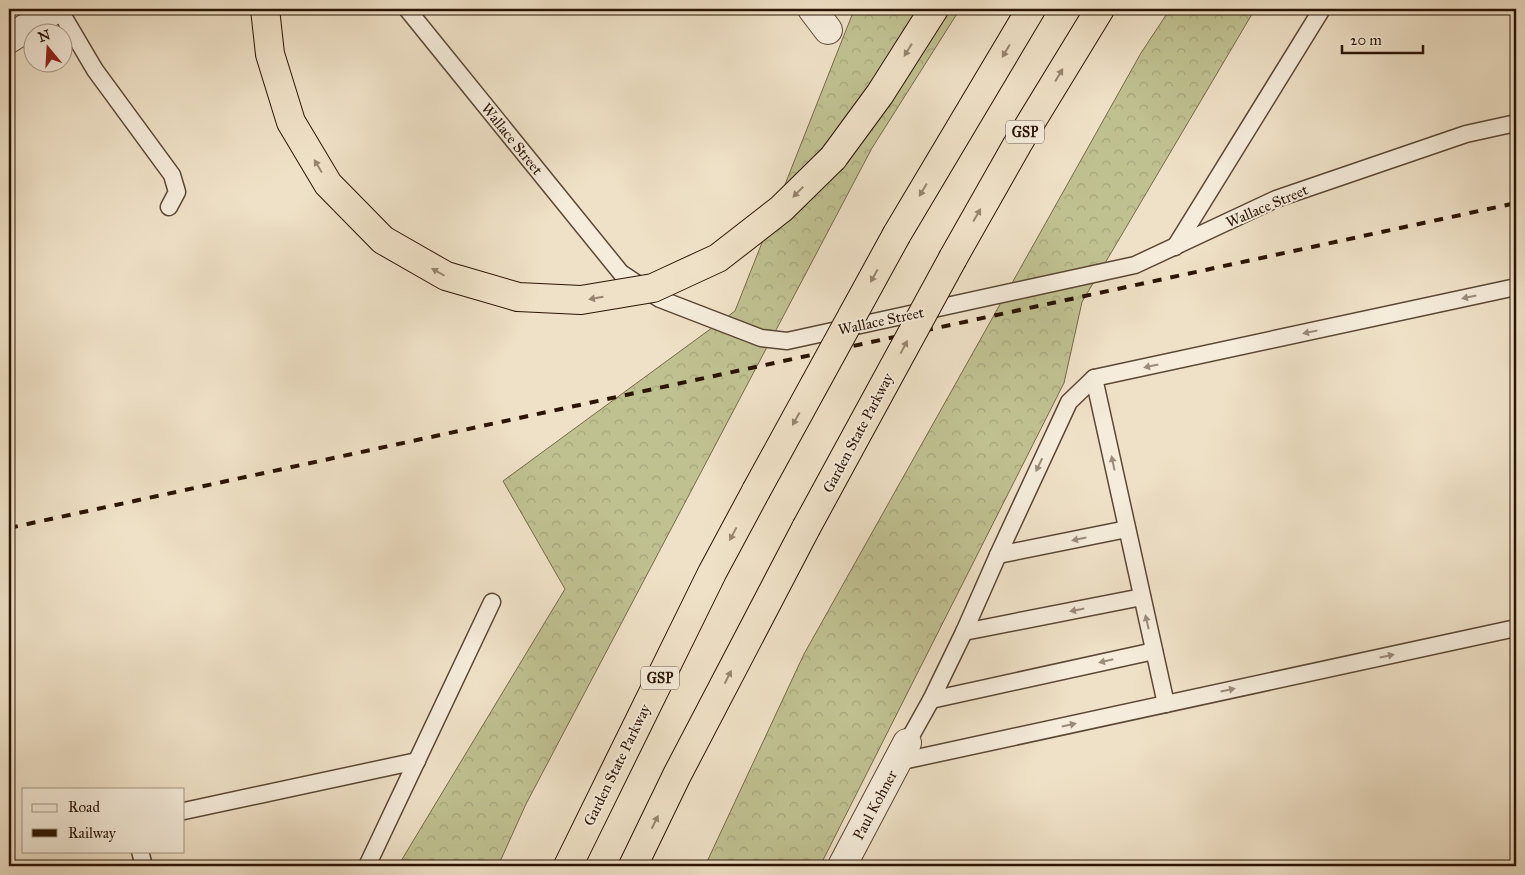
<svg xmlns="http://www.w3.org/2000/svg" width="1525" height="875" viewBox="0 0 1525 875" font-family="'IM FELL Great Primer',serif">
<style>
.forest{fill:url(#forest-crowns);stroke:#766a4a}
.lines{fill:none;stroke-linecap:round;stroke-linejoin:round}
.lane-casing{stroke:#5c4735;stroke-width:19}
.street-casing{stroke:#5c4735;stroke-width:30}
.highway-casing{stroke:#2b1404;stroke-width:30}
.lane{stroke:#f5ecdb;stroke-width:16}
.street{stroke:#f5ecdb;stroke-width:28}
.highway{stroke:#efe1c7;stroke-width:28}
.rail{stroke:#2b1404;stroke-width:4;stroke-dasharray:9 9;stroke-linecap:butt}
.highway-bridge-casing{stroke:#2b1404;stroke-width:30;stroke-linecap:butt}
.highway-bridge{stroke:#efe1c7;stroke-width:28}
.oneway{fill:#97856f}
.oneway2{fill:#9a8b7a}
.labels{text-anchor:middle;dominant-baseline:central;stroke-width:4;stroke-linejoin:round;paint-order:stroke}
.shield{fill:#f5ecdb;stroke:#685544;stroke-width:1}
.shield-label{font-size:14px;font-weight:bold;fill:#2b1404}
.street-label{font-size:15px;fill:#2b1404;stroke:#f5ecdb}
</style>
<defs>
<pattern id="forest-crowns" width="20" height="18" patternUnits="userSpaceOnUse" patternTransform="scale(1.25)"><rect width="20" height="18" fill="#c0c191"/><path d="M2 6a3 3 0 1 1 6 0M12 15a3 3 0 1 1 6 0" fill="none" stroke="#a5a57b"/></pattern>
</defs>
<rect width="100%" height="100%" fill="#efe1c7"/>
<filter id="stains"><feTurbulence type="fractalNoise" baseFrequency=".004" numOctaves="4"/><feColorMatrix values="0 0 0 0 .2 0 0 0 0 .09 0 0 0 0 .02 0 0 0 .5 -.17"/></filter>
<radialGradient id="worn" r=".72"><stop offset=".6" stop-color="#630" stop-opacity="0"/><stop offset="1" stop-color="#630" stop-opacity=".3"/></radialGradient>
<g class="forest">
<polygon points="848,9 960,9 872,148 526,804 498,866 398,866 565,589 503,481 735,311 852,15"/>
<polygon points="1170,9 1255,9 1082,302 1064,383 820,866 705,866 804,654 1141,53"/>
</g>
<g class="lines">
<g class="lane-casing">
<g id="lane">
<polyline points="59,9 95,70 172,175 177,192 169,207"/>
<polyline points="407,9 621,273 660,299 761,338 787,341 1135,265 1276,199 1466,134 1516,123"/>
<polyline points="1175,247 1322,9"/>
<polyline points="1094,378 1166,704"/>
<polyline points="998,555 1127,529"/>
<polyline points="964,632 1142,597"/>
<polyline points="931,700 1154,651"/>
<polyline points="907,743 931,700 964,632 998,555 1069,402 1094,378 1516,287"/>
<polyline points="898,762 1516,628"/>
<polyline points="184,811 417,761"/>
<polyline points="140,851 144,866"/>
<polyline points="367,866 492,602"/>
</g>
</g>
<g class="street-casing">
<g id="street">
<polyline points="812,9 828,30"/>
<polyline points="9,39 55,9"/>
<polyline points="842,866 907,743"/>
</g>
</g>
<g class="highway-casing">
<g id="highway">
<polyline points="833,158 880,94 934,9"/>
<polyline points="897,234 1031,9"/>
<polyline points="953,258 1017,145 1100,9"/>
<polyline points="568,866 712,573 756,491"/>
<polyline points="633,866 677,775 806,528"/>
</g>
</g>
<use href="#lane" class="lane"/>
<use href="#street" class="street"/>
<use href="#highway" class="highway"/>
<polyline class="rail" points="9,528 1516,203"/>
<g class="highway-bridge-casing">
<g id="highway-bridge">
<polyline points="265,9 270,54 291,122 328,184 383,240 446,276 518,297 581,300 653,288 718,258 781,209 833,158"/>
<polyline points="756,491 897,234"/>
<polyline points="806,528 953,258"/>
</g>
</g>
<use href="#highway-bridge" class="highway-bridge"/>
</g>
<defs><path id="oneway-solid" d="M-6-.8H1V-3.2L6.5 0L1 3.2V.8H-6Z" transform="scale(1.25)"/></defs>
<g class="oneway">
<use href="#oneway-solid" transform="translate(908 50) rotate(122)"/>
<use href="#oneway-solid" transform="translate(1006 51) rotate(121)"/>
<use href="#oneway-solid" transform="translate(1059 75) rotate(-59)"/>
<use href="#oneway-solid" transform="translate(318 166) rotate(-121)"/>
<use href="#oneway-solid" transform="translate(923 190) rotate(121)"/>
<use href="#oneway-solid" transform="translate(798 192) rotate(135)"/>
<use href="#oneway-solid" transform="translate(977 215) rotate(-60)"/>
<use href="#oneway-solid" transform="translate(438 272) rotate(-150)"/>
<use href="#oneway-solid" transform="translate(874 276) rotate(119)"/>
<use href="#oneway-solid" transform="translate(596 298) rotate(170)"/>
<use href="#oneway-solid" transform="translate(904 347) rotate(-62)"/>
<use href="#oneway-solid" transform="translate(796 419) rotate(119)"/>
<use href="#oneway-solid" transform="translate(733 534) rotate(118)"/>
<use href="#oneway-solid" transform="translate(728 677) rotate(-63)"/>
<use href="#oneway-solid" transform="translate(655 822) rotate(-64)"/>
</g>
<g class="oneway2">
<use href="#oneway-solid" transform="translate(1469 297) rotate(168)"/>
<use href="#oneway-solid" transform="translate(1310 332) rotate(168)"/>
<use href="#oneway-solid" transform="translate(1151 366) rotate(168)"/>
<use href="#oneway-solid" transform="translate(1113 463) rotate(-102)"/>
<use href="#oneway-solid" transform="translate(1039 465) rotate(115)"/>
<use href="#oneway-solid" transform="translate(1079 539) rotate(168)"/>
<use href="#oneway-solid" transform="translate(1077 610) rotate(169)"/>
<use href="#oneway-solid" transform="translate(1147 622) rotate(-103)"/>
<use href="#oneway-solid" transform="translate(1387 656) rotate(-12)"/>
<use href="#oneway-solid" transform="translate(1106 661) rotate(167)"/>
<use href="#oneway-solid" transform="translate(1228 690) rotate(-12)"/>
<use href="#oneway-solid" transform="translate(1069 725) rotate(-12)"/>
</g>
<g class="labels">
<g class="shield">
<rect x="1006" y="120.5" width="38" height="23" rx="4"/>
<rect x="641" y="666.5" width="38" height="23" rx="4"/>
</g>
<g class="shield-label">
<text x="1025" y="132">GSP</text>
<text x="660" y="678">GSP</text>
</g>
<g class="street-label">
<text transform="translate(512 139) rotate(51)">Wallace Street</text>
<text transform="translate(1267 206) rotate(-23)">Wallace Street</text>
<text transform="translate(881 321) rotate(-12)">Wallace Street</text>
<text transform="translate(858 433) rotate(-62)">Garden State Parkway</text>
<text transform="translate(617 765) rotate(-64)">Garden State Parkway</text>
<text transform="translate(875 805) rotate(-62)">Paul Kohner</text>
</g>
</g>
<rect width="1525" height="875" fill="none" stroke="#efe1c7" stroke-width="30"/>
<rect x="10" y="10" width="1505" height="855" fill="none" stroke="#2b1404" stroke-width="2.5"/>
<rect x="15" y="15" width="1495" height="845" fill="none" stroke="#2b1404"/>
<rect x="22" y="788" width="162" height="65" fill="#f5ecdb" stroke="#a49685"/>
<rect x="32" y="804" width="25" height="8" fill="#f5ecdb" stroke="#a49685"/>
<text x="68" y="812" font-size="15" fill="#2b1404">Road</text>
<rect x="32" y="829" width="25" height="8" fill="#2b1404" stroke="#a49685"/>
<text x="68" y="838" font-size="15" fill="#2b1404">Railway</text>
<g transform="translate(48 48) rotate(342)"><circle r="24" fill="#f5ecdb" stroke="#a49685"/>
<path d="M0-4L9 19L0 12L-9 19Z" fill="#8f2418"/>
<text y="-8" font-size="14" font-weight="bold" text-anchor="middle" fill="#2b1404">N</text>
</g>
<path d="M1342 45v8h81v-8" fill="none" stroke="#2b1404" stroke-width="2.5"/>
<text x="1350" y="45" font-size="15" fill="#2b1404" stroke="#f5ecdb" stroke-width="4" paint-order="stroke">20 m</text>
<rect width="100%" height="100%" filter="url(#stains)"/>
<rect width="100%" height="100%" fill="url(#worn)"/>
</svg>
